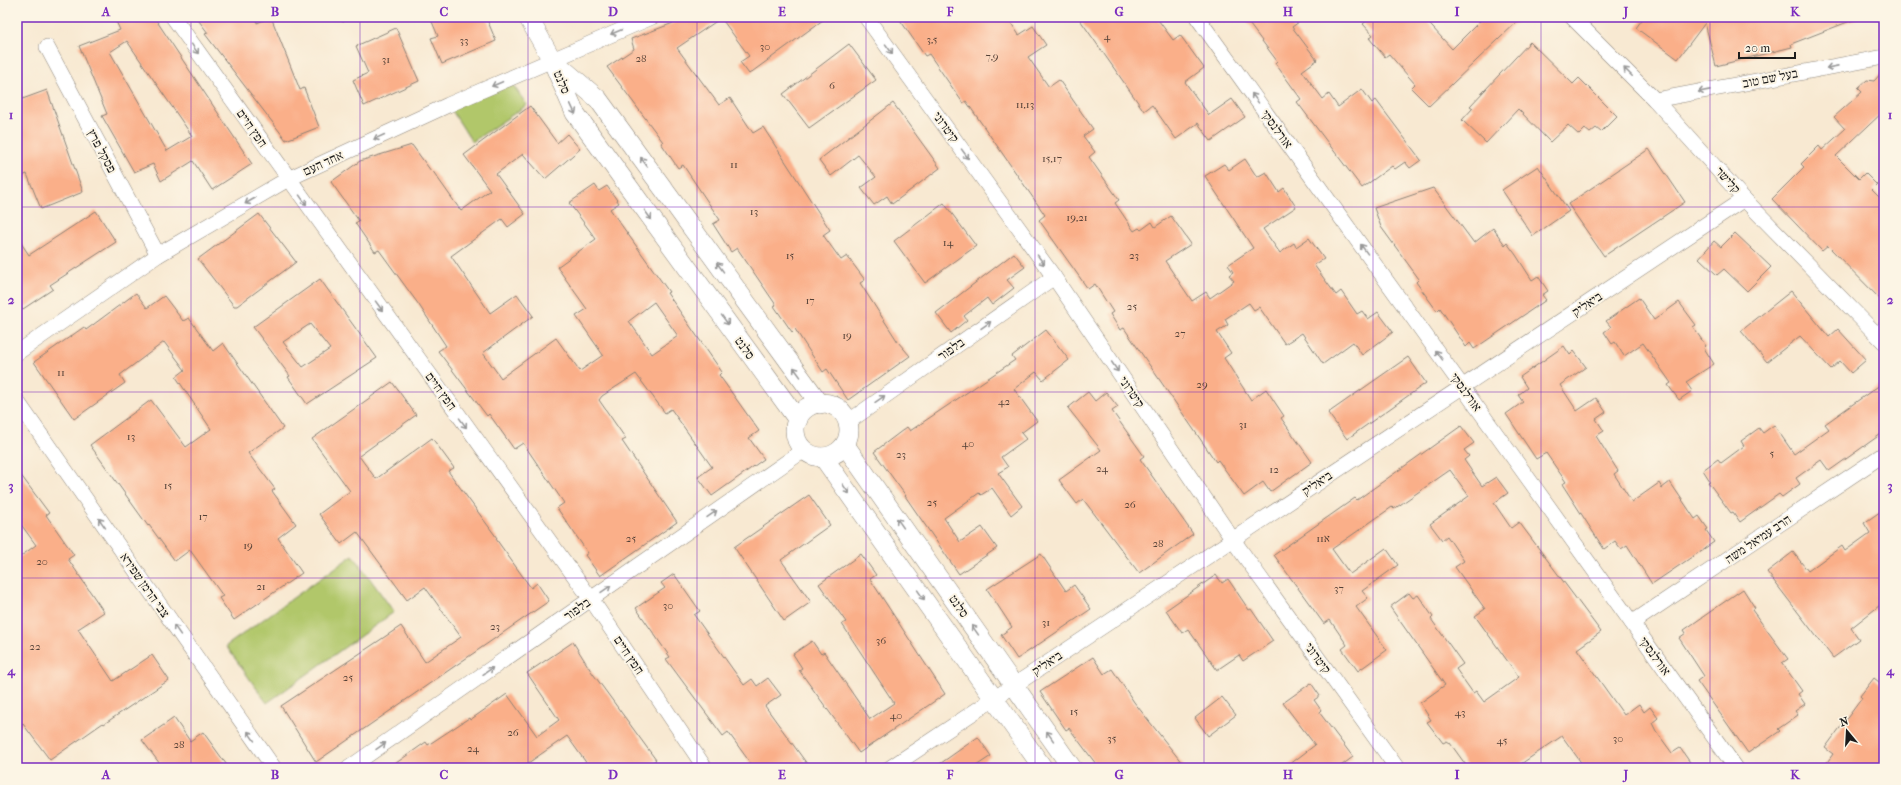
<svg xmlns="http://www.w3.org/2000/svg" width="1901" height="785" viewBox="0 0 1901 785" font-family="'IM FELL French Canon','Frank Ruhl Libre',serif">
<style>
.green{fill:#b1c76b;stroke:#667244}
.building{fill:#faaf89;fill-rule:evenodd}
.lines{fill:none;stroke-linecap:round;stroke-linejoin:round}
.pedestrian-casing{stroke:#8a8277;stroke-width:12}
.minor-casing{stroke:#8a8277;stroke-width:16}
.tertiary-casing{stroke:#8a8277;stroke-width:20}
.path{stroke:#8a8277;stroke-width:2.5;stroke-dasharray:1 3;stroke-linecap:butt}
.pedestrian{stroke:#fff;stroke-width:11}
.minor{stroke:#fff;stroke-width:15}
.tertiary{stroke:#fff;stroke-width:19}
.oneway{stroke:#999}
.grid{fill:none;stroke:#7b2cbf;stroke-width:1;stroke-opacity:0.55}
.labels{text-anchor:middle;dominant-baseline:central;stroke-width:4;stroke-linejoin:round;paint-order:stroke}
.number-label{font-size:11px;fill:#544137}
.street-label{font-size:13px;fill:#1c1c1c;stroke:#fcf5e5}
.neatline{fill:none;stroke:#7b2cbf;stroke-width:1.5}
.grid-label{font-size:13px;text-anchor:middle;font-weight:bold;fill:#7b2cbf}
</style>
<rect width="100%" height="100%" fill="#fcf5e5"/>
<filter id="ink" filterUnits="userSpaceOnUse"><feTurbulence type="fractalNoise" baseFrequency=".025" numOctaves="2"/><feDisplacementMap in="SourceGraphic" scale="8" xChannelSelector="R" yChannelSelector="G"/><feConvolveMatrix kernelMatrix="1 2 1 2 8 2 1 2 1" color-interpolation-filters="sRGB"/></filter>
<filter id="wash" filterUnits="userSpaceOnUse"><feTurbulence type="fractalNoise" baseFrequency=".012" numOctaves="4" result="noise"/><feDisplacementMap in="SourceGraphic" scale="16" xChannelSelector="R" yChannelSelector="G"/><feGaussianBlur stdDeviation="0.9" result="paint"/><feColorMatrix in="noise" values="0 0 0 0 0 0 0 0 0 0 0 0 0 0 0 0 0 1.4 0 .05"/><feComposite in="paint" operator="in"/></filter>
<g filter="url(#wash)">
<rect width="100%" height="100%" fill="#f8e9d2"/>
<g class="green">
<polygon points="511,82 527,105 472,142 451,109"/>
<polygon points="353,555 394,612 267,703 226,646"/>
</g>
<g id="blocks">
<g class="building">
<path d="M114,17h40l98,147 -40,26 -19,-29 -32,20 -8,-17 -19,8 -32,-56 5,-2 -28,-68 41,-16zM127,41l65,95 -25,15 -57,-99z"/>
<polygon points="196,17 256,17 257,23 271,17 300,90 304,88 319,127 286,140 205,34 208,33"/>
<polygon points="430,17 486,17 496,41 442,64 431,38 438,36"/>
<polygon points="689,17 827,17 749,74 740,62 749,56 721,18 677,48 719,105 730,98 753,133 763,127 830,230 823,235 841,260 847,256 865,280 860,283 898,342 910,356 848,400 827,369 823,372 795,329 792,332 774,306 776,305 737,248 731,252 713,224 720,220 683,165 678,168 661,143 663,142 607,67 634,49 631,39"/>
<polygon points="898,17 1007,17 1019,35 1033,26 1046,45 1028,57 1049,87 1059,80 1093,129 1083,136 1095,152 1089,157 1119,200 1115,203 1134,231 1139,228 1141,230 1152,222 1155,227 1171,216 1191,244 1165,261 1192,301 1206,292 1210,298 1234,281 1229,275 1233,272 1228,265 1253,248 1205,176 1224,164 1229,170 1245,159 1257,177 1266,172 1279,192 1284,188 1296,207 1263,229 1280,253 1294,243 1296,247 1309,238 1324,259 1314,265 1336,295 1341,291 1357,314 1362,311 1368,319 1378,312 1393,332 1362,355 1353,342 1323,364 1302,333 1285,344 1259,307 1254,310 1249,303 1225,319 1228,325 1217,332 1231,353 1224,358 1251,400 1266,389 1284,416 1281,418 1312,462 1270,492 1263,482 1244,496 1218,460 1216,462 1124,328 1120,330 1110,314 1113,312 1095,284 1088,289 1039,220 1045,215 966,101 963,103 929,54 925,56"/>
<polygon points="1078,17 1156,17 1173,40 1180,35 1204,68 1185,82 1209,115 1232,99 1245,117 1211,141 1198,123 1176,139 1152,105 1144,111"/>
<polygon points="1244,17 1306,17 1292,27 1317,60 1302,71 1323,99 1329,94 1338,107 1362,89 1372,103 1376,100 1421,160 1410,168 1405,162 1395,169 1392,166 1362,188 1297,102 1301,99 1275,63 1277,61"/>
<polygon points="1371,17 1423,17 1452,49 1484,17 1522,17 1429,106 1411,88 1415,84 1389,54 1385,57 1369,38 1373,35 1363,24"/>
<polygon points="1644,17 1858,17 1858,18 1791,44 1792,47 1716,66 1705,23 1678,59 1636,28"/>
<polygon points="396,28 419,81 364,106 353,80 368,73 356,46"/>
<polygon points="1530,42 1573,84 1579,78 1617,116 1601,132 1596,128 1590,133 1585,129 1579,135 1568,125 1550,142 1518,109 1486,143 1462,120 1473,108 1470,106"/>
<polygon points="849,44 876,80 809,128 783,94"/>
<polygon points="1884,70 1884,111 1836,156 1859,179 1865,173 1877,185 1872,190 1884,202 1884,303 1828,246 1822,251 1772,199 1804,167 1801,164 1819,146 1822,150 1845,129 1834,117 1862,92 1858,88 1867,80 1874,81"/>
<polygon points="47,90 83,192 41,209 27,174 17,178 17,101"/>
<polygon points="893,103 940,168 892,204 887,196 874,205 861,188 876,177 858,155 831,176 819,160"/>
<path d="M530,106l27,37 10,-9 13,15 -35,30 -22,-25 -27,20 29,40 -17,13 -6,-8 -51,37 39,57 27,-19 16,22 -50,37 18,25 55,-40 24,33 23,-16 -27,-39 11,-7 -30,-42 39,-28 -27,-36 26,-18 4,6 8,-5 12,17 -9,6 59,83 -2,1 55,79 -3,3 40,56 -10,7 15,21 -52,37 -14,-19 14,-10 -41,-58 -6,4 -29,-39 -34,22 -3,4 27,39 -4,2 55,81 -77,54 -15,-21 3,-2 -31,-45 7,-5 -41,-60 -9,6 -25,-35 -2,2 -49,-65 8,-5 -27,-41 -40,-55 -4,2 -20,-29 4,-2 -28,-39 29,-21 52,-16 19,26 1,-1 29,41 29,-21 -26,-35zM654,302l24,34 -26,18 -23,-33z"/>
<polygon points="1649,149 1685,202 1604,256 1568,204"/>
<polygon points="1538,166 1569,211 1533,236 1502,190"/>
<polygon points="1433,188 1474,243 1493,228 1505,245 1507,243 1516,255 1532,280 1538,276 1548,291 1542,295 1546,300 1474,349 1470,343 1466,347 1440,308 1437,311 1416,282 1419,279 1381,227 1374,208"/>
<polygon points="944,203 976,246 925,283 894,241"/>
<polygon points="96,211 116,242 50,285 53,289 17,313 17,237 29,255"/>
<polygon points="259,214 296,262 237,306 234,306 198,259"/>
<polygon points="1735,233 1771,267 1747,291 1724,269 1717,275 1699,258 1714,241 1721,247"/>
<polygon points="1014,253 1025,267 1007,280 1014,288 992,305 987,298 964,316 967,320 951,333 936,313"/>
<path d="M320,279l57,79 -70,46 -19,-27 2,-1 -37,-49zM310,324l20,25 -27,18 -20,-25z"/>
<polygon points="1791,291 1829,337 1838,329 1866,360 1851,373 1840,361 1831,369 1800,336 1767,362 1741,331"/>
<polygon points="136,293 147,308 164,296 183,321 189,318 213,351 223,343 283,428 248,453 275,489 272,491 296,524 278,538 302,573 234,620 219,598 223,596 190,550 175,561 149,525 148,526 90,445 151,400 186,447 211,429 176,377 185,370 164,342 120,375 125,383 74,419 34,362 84,327 86,330"/>
<polygon points="1639,298 1654,320 1679,302 1696,325 1693,327 1706,346 1704,348 1714,364 1686,382 1692,391 1679,400 1668,385 1671,383 1643,343 1624,356 1615,342 1612,344 1604,332 1611,327 1606,321"/>
<polygon points="1046,330 1069,360 1043,380 1036,372 1014,389 1037,421 1021,433 1026,439 1001,457 1008,467 998,473 1022,506 1011,515 992,488 981,495 979,493 944,518 960,542 982,527 997,548 959,574 905,496 906,496 874,452 907,427 910,431 1015,360 1012,356"/>
<polygon points="1564,346 1570,355 1574,351 1586,367 1560,385 1577,411 1596,398 1606,412 1596,419 1604,431 1596,436 1618,471 1614,474 1632,502 1659,483 1662,488 1670,482 1695,519 1699,516 1708,529 1706,530 1714,542 1652,584 1627,545 1621,549 1615,541 1604,549 1562,484 1566,482 1546,453 1536,459 1506,414 1523,402 1518,395 1527,388 1520,377"/>
<polygon points="1408,357 1426,383 1347,439 1328,413"/>
<polygon points="392,382 416,415 359,456 376,479 432,438 454,468 448,471 497,538 496,539 531,588 537,583 549,601 316,762 281,706 401,626 425,662 461,637 425,587 407,600 357,532 341,544 319,514 350,491 312,439"/>
<polygon points="1884,382 1884,432 1829,471 1821,460 1796,478 1800,484 1782,497 1779,494 1740,522 1733,512 1731,513 1708,482 1710,481 1703,470 1718,459 1721,463 1744,446 1741,441 1759,428 1763,433 1774,425 1794,454 1829,429 1825,424"/>
<polygon points="1088,392 1095,401 1106,392 1118,407 1112,411 1144,456 1140,459 1193,534 1139,573 1083,499 1077,504 1059,480 1101,450 1068,408"/>
<polygon points="1461,426 1474,443 1464,450 1469,456 1464,460 1482,486 1496,477 1508,493 1494,503 1511,528 1519,522 1601,632 1577,649 1624,715 1639,704 1644,712 1650,707 1658,718 1652,723 1656,731 1672,753 1680,748 1694,768 1585,768 1562,736 1515,768 1468,768 1450,743 1447,741 1443,743 1427,722 1431,720 1420,703 1445,685 1390,607 1409,593 1413,598 1418,595 1433,617 1431,619 1463,664 1456,669 1473,693 1476,691 1484,702 1519,677 1475,616 1485,609 1455,567 1464,561 1447,536 1442,540 1430,524 1469,496 1450,470 1394,509 1392,507 1332,549 1350,574 1386,548 1398,565 1362,591 1368,598 1356,607 1387,650 1358,671 1342,649 1347,645 1330,620 1324,624 1274,555 1355,498 1357,500"/>
<polygon points="17,470 49,513 46,515 74,555 68,559 104,612 78,629 113,681 152,655 169,680 104,724 103,723 50,760 23,724 17,728 17,559 36,545 17,519"/>
<polygon points="809,495 830,525 781,560 811,602 784,621 734,547"/>
<polygon points="1884,509 1884,602 1851,628 1859,639 1833,658 1767,572 1793,552 1808,571 1842,546 1845,551 1870,533 1864,523"/>
<polygon points="861,554 876,575 870,579 945,694 859,753 799,670 802,668 793,654 812,641 821,654 824,652 870,719 894,703 842,624 846,622 819,584"/>
<polygon points="1041,554 1066,591 1074,585 1091,609 1017,659 1001,635 1012,627 987,589"/>
<polygon points="674,574 700,611 694,615 744,685 752,679 757,686 768,678 781,695 765,706 810,768 754,768 728,732 723,736 666,659 670,657 636,608 665,588 661,583"/>
<polygon points="1216,575 1222,583 1228,579 1249,610 1251,609 1273,641 1243,661 1239,655 1217,670 1188,629 1182,633 1166,610"/>
<polygon points="1743,589 1755,608 1752,610 1788,659 1782,663 1802,691 1798,694 1805,704 1795,711 1798,715 1778,729 1780,731 1748,753 1697,681 1704,676 1679,638 1686,633 1684,630"/>
<polygon points="573,642 591,671 656,760 644,768 590,768 567,736 521,768 389,768 426,742 428,745 469,718 470,720 507,694 537,736 559,720 527,673"/>
<polygon points="1093,657 1104,674 1112,669 1134,702 1186,768 1099,768 1069,728 1066,730 1040,692"/>
<polygon points="1874,678 1884,686 1884,768 1823,768 1833,754 1825,748 1862,698 1860,696"/>
<polygon points="1311,683 1320,696 1314,700 1321,710 1319,712 1353,757 1338,768 1285,768 1315,745 1283,703"/>
<polygon points="1222,697 1236,715 1208,736 1195,718"/>
<polygon points="174,718 190,741 203,732 229,768 163,768 142,740"/>
<polygon points="978,737 991,756 973,768 934,768"/>
</g>
</g>
</g>
<g filter="url(#ink)">
<use href="#blocks" fill-opacity="0" stroke="#8a8277" stroke-width="1"/>
<g class="lines">
<g class="pedestrian-casing">
<polyline id="pedestrian" points="1876,334 1884,326"/>
</g>
<g class="minor-casing">
<g id="minor">
<polyline points="173,17 591,599 705,768"/>
<polyline points="866,17 1054,277 1233,540 1397,768"/>
<polyline points="1197,17 1736,768"/>
<polyline points="1572,17 1655,100 1744,199 1884,342"/>
<polyline points="47,47 158,255"/>
<polyline points="1655,100 1884,57"/>
<polyline points="17,353 158,255 288,179 448,105 652,17"/>
<polyline points="17,401 274,768"/>
<polyline points="848,422 1054,277"/>
<polyline points="1632,623 1884,454"/>
<polyline points="349,768 804,450"/>
<polyline points="890,768 1744,199"/>
</g>
</g>
<g class="tertiary-casing">
<g id="tertiary">
<polyline points="528,17 552,60 575,113 798,420"/>
<polyline points="556,63 598,99 820,404"/>
<circle cx="822" cy="430" r="27"/>
<polyline points="845,445 1072,768"/>
<polyline points="823,457 1043,768"/>
</g>
</g>
<g class="path">
<polyline points="342,17 343,21 352,17"/>
<polyline points="1784,17 1785,21"/>
</g>
<use href="#pedestrian" class="pedestrian"/>
<use href="#minor" class="minor"/>
<use href="#tertiary" class="tertiary"/>
</g>
<defs><path id="oneway-shaft" d="M-6 0H5M1.5-3L5.5 0L1.5 3" fill="none" stroke-width="1.6" stroke-linecap="round" stroke-linejoin="round"/></defs>
<g class="oneway">
<use href="#oneway-shaft" transform="translate(616 32) rotate(157)"/>
<use href="#oneway-shaft" transform="translate(195 49) rotate(55)"/>
<use href="#oneway-shaft" transform="translate(889 49) rotate(54)"/>
<use href="#oneway-shaft" transform="translate(1832 67) rotate(169)"/>
<use href="#oneway-shaft" transform="translate(1628 72) rotate(-135)"/>
<use href="#oneway-shaft" transform="translate(497 84) rotate(157)"/>
<use href="#oneway-shaft" transform="translate(1704 91) rotate(169)"/>
<use href="#oneway-shaft" transform="translate(1255 98) rotate(-126)"/>
<use href="#oneway-shaft" transform="translate(573 109) rotate(65)"/>
<use href="#oneway-shaft" transform="translate(379 137) rotate(155)"/>
<use href="#oneway-shaft" transform="translate(965 154) rotate(54)"/>
<use href="#oneway-shaft" transform="translate(644 162) rotate(-126)"/>
<use href="#oneway-shaft" transform="translate(303 200) rotate(54)"/>
<use href="#oneway-shaft" transform="translate(250 201) rotate(150)"/>
<use href="#oneway-shaft" transform="translate(648 215) rotate(54)"/>
<use href="#oneway-shaft" transform="translate(1364 249) rotate(-126)"/>
<use href="#oneway-shaft" transform="translate(1041 260) rotate(54)"/>
<use href="#oneway-shaft" transform="translate(720 267) rotate(-126)"/>
<use href="#oneway-shaft" transform="translate(379 306) rotate(54)"/>
<use href="#oneway-shaft" transform="translate(725 320) rotate(54)"/>
<use href="#oneway-shaft" transform="translate(986 325) rotate(-35)"/>
<use href="#oneway-shaft" transform="translate(1439 355) rotate(-126)"/>
<use href="#oneway-shaft" transform="translate(1115 367) rotate(56)"/>
<use href="#oneway-shaft" transform="translate(797 372) rotate(-126)"/>
<use href="#oneway-shaft" transform="translate(880 399) rotate(-35)"/>
<use href="#oneway-shaft" transform="translate(463 423) rotate(54)"/>
<use href="#oneway-shaft" transform="translate(846 489) rotate(55)"/>
<use href="#oneway-shaft" transform="translate(712 514) rotate(-35)"/>
<use href="#oneway-shaft" transform="translate(102 523) rotate(-125)"/>
<use href="#oneway-shaft" transform="translate(900 523) rotate(-125)"/>
<use href="#oneway-shaft" transform="translate(606 589) rotate(-35)"/>
<use href="#oneway-shaft" transform="translate(921 595) rotate(55)"/>
<use href="#oneway-shaft" transform="translate(177 630) rotate(-125)"/>
<use href="#oneway-shaft" transform="translate(975 630) rotate(-125)"/>
<use href="#oneway-shaft" transform="translate(488 671) rotate(-35)"/>
<use href="#oneway-shaft" transform="translate(251 736) rotate(-125)"/>
<use href="#oneway-shaft" transform="translate(1050 736) rotate(-125)"/>
<use href="#oneway-shaft" transform="translate(381 746) rotate(-35)"/>
</g>
</g>
<path class="grid" d="M191,17v751M360,17v751M528,17v751M697,17v751M866,17v751M1035,17v751M1204,17v751M1373,17v751M1541,17v751M1710,17v751M17,207h1867M17,392h1867M17,578h1867"/>
<g class="labels">
<g class="number-label">
<text x="1107" y="36">4</text>
<text x="932" y="39">3,5</text>
<text x="464" y="40">33</text>
<text x="765" y="46">30</text>
<text x="992" y="56">7,9</text>
<text x="641" y="58">28</text>
<text x="386" y="59">31</text>
<text x="832" y="85">6</text>
<text x="1025" y="104">11,13</text>
<text x="1052" y="158">15,17</text>
<text x="734" y="164">11</text>
<text x="754" y="211">13</text>
<text x="1077" y="217">19,21</text>
<text x="948" y="242">14</text>
<text x="790" y="255">15</text>
<text x="1134" y="255">23</text>
<text x="810" y="300">17</text>
<text x="1132" y="306">25</text>
<text x="1180" y="333">27</text>
<text x="847" y="335">19</text>
<text x="61" y="372">11</text>
<text x="1202" y="384">29</text>
<text x="1004" y="401">42</text>
<text x="1243" y="424">31</text>
<text x="131" y="436">13</text>
<text x="968" y="443">40</text>
<text x="1772" y="453">5</text>
<text x="901" y="454">23</text>
<text x="1102" y="468">24</text>
<text x="1274" y="469">12</text>
<text x="168" y="485">15</text>
<text x="932" y="502">25</text>
<text x="1130" y="504">26</text>
<text x="203" y="516">17</text>
<text x="631" y="538">25</text>
<text x="1323" y="538">11א</text>
<text x="1158" y="543">28</text>
<text x="248" y="545">19</text>
<text x="42" y="561">20</text>
<text x="261" y="586">21</text>
<text x="1339" y="588">37</text>
<text x="668" y="605">30</text>
<text x="1046" y="622">31</text>
<text x="495" y="626">23</text>
<text x="881" y="640">36</text>
<text x="35" y="646">22</text>
<text x="348" y="677">25</text>
<text x="1074" y="711">15</text>
<text x="1460" y="712">43</text>
<text x="896" y="715">40</text>
<text x="513" y="732">26</text>
<text x="1112" y="738">35</text>
<text x="1618" y="738">30</text>
<text x="1502" y="740">45</text>
<text x="179" y="744">28</text>
<text x="473" y="748">24</text>
</g>
<g class="street-label">
<text transform="translate(1770 78) rotate(-11)">בעל שם טוב</text>
<text transform="translate(562 82) rotate(67)">סלנט</text>
<text transform="translate(946 127) rotate(54)">קיטרוני</text>
<text transform="translate(252 128) rotate(55)">חפץ חיים</text>
<text transform="translate(1277 129) rotate(54)">אורלנסקי</text>
<text transform="translate(102 151) rotate(62)">פסקל פרץ</text>
<text transform="translate(323 163) rotate(-25)">אחד העם</text>
<text transform="translate(1728 180) rotate(48)">קלישר</text>
<text transform="translate(1587 304) rotate(-34)">ביאליק</text>
<text transform="translate(745 348) rotate(54)">סלנט</text>
<text transform="translate(951 349) rotate(-35)">בלפור</text>
<text transform="translate(441 391) rotate(54)">חפץ חיים</text>
<text transform="translate(1132 392) rotate(56)">קיטרוני</text>
<text transform="translate(1466 392) rotate(54)">אורלנסקי</text>
<text transform="translate(1317 483) rotate(-34)">ביאליק</text>
<text transform="translate(1758 539) rotate(-34)">הרב עמיאל משה</text>
<text transform="translate(145 585) rotate(55)">צבי הרמן שפירא</text>
<text transform="translate(959 606) rotate(55)">סלנט</text>
<text transform="translate(577 609) rotate(-35)">בלפור</text>
<text transform="translate(629 655) rotate(56)">חפץ חיים</text>
<text transform="translate(1655 656) rotate(54)">אורלנסקי</text>
<text transform="translate(1318 658) rotate(54)">קיטרוני</text>
<text transform="translate(1047 663) rotate(-34)">ביאליק</text>
</g>
</g>
<rect width="1901" height="785" fill="none" stroke="#fcf5e5" stroke-width="44"/>
<g transform="translate(1847 731) rotate(342)" stroke="#fcf5e5" stroke-width="3" paint-order="stroke">
<path d="M0-3L7 15L0 10L-7 15Z" fill="#1c1c1c"/>
<text y="-6" font-size="11" font-weight="bold" text-anchor="middle" fill="#1c1c1c">N</text>
</g>
<path d="M1739 52v6h56v-6" fill="none" stroke="#1c1c1c" stroke-width="2"/>
<text x="1745" y="52" font-size="12" fill="#1c1c1c" stroke="#fcf5e5" stroke-width="3" paint-order="stroke">20 m</text>
<rect x="22" y="22" width="1857" height="741" class="neatline"/>
<g class="grid-label">
<text x="106" y="16">A</text>
<text x="275" y="16">B</text>
<text x="444" y="16">C</text>
<text x="613" y="16">D</text>
<text x="782" y="16">E</text>
<text x="950" y="16">F</text>
<text x="1119" y="16">G</text>
<text x="1288" y="16">H</text>
<text x="1457" y="16">I</text>
<text x="1626" y="16">J</text>
<text x="1795" y="16">K</text>
<text x="11" y="119">1</text>
<text x="1890" y="119">1</text>
<text x="11" y="304">2</text>
<text x="1890" y="304">2</text>
<text x="11" y="490">3</text>
<text x="1890" y="490">3</text>
<text x="11" y="675">4</text>
<text x="1890" y="675">4</text>
<text x="106" y="779">A</text>
<text x="275" y="779">B</text>
<text x="444" y="779">C</text>
<text x="613" y="779">D</text>
<text x="782" y="779">E</text>
<text x="950" y="779">F</text>
<text x="1119" y="779">G</text>
<text x="1288" y="779">H</text>
<text x="1457" y="779">I</text>
<text x="1626" y="779">J</text>
<text x="1795" y="779">K</text>
</g>
</svg>
